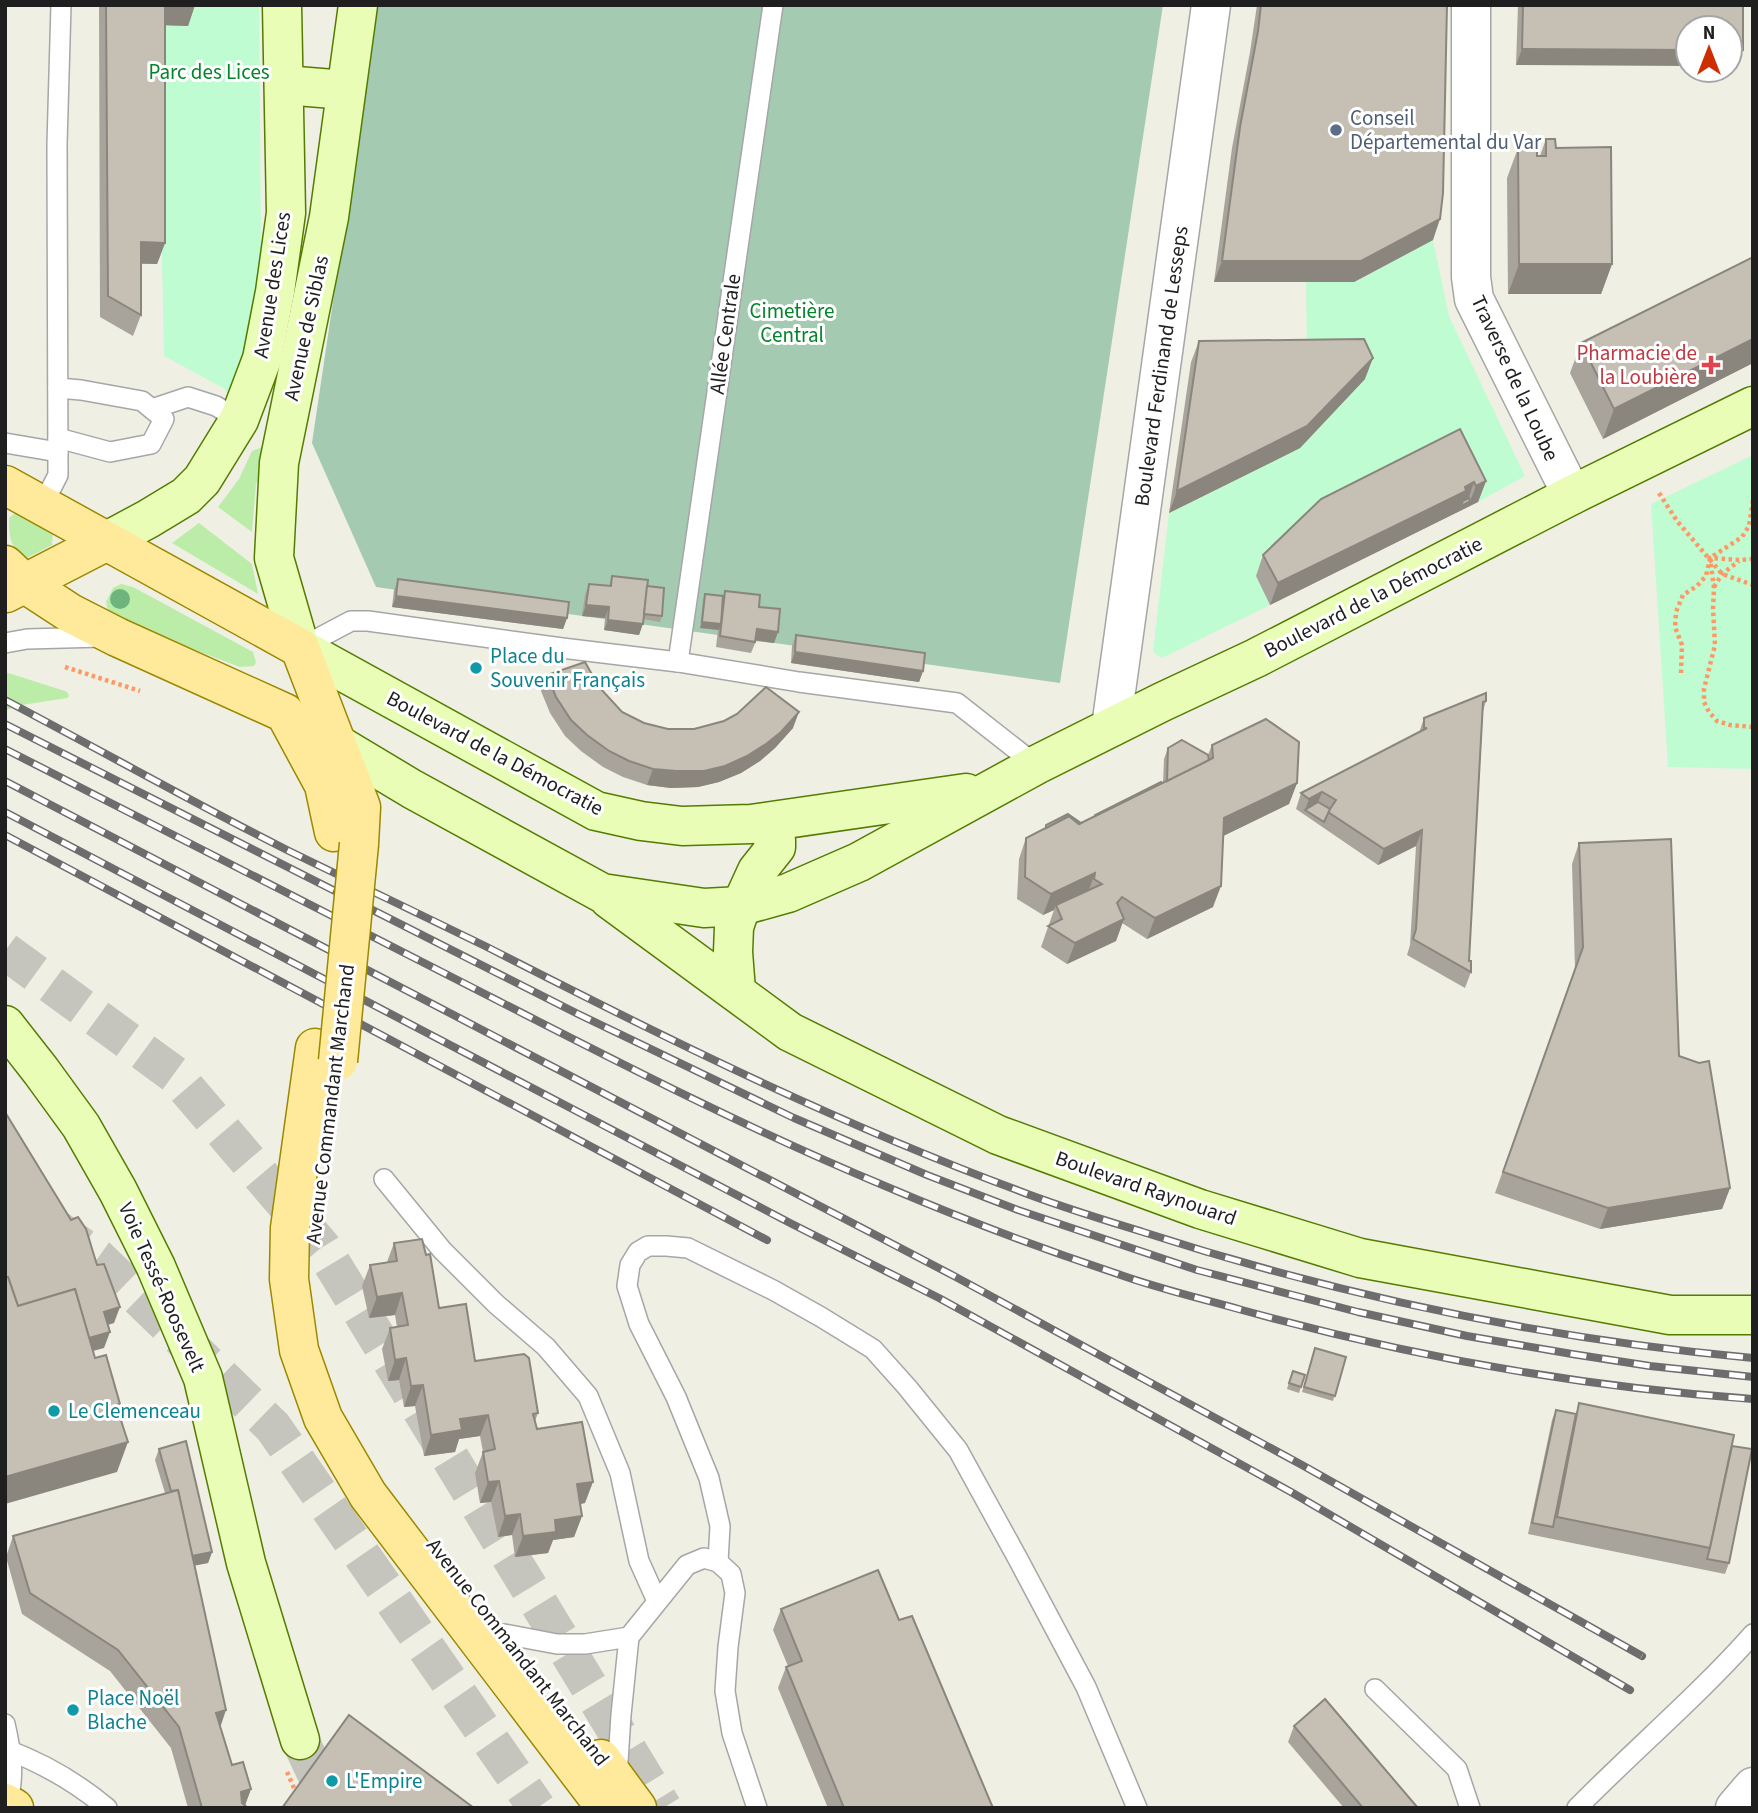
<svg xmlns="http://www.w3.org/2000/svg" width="1758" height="1813" viewBox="0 0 1758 1813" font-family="'Source Sans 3',sans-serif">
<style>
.grass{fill:#bbeda8}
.cemetery{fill:#a4cab2}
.park{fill:#c0fcd2}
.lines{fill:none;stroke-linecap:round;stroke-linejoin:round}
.secondary-tunnel{stroke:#c6c5bd;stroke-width:38;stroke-dasharray:38 19;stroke-linecap:butt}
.highway-tunnel{stroke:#c6c5bd;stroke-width:38;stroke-dasharray:38 19;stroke-linecap:butt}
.lane-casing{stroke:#a6a6a6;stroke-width:22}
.street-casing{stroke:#a6a6a6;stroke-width:41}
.secondary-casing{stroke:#537c00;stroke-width:41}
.primary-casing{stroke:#9a8900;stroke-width:41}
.path{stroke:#ff9867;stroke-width:4.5;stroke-dasharray:3.5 3.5;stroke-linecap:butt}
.lane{stroke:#fff;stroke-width:19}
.street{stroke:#fff;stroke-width:38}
.secondary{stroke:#e9fdb6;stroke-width:38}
.primary{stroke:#ffea9b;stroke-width:38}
.rail-casing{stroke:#6d6d6d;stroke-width:8}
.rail{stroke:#fff;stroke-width:5;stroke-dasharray:16;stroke-linecap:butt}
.primary-bridge-casing{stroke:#9a8900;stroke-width:41;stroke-linecap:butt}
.primary-bridge{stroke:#ffea9b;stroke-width:38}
.tree{fill:#6fb47f}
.wall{fill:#a9a49b}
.shaded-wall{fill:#8a867e}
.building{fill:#c5bfb4;stroke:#8a867e;stroke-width:2}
.service-dot{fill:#5c6f8a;stroke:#fff;stroke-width:2.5}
.health-dot{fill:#e0444e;stroke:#fff;stroke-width:2.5}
.culture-dot{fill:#0f9aa8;stroke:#fff;stroke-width:2.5}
.labels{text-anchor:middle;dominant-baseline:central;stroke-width:6;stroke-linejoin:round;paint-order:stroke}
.park-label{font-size:21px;fill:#06842c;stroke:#fff}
.service-label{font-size:21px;fill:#4e5e75;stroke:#fff;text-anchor:start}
.street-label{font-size:21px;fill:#1f1f1f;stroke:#fff}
.health-label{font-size:21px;fill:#be3a42;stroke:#fff;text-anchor:end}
.culture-label{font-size:21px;fill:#0d838f;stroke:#fff;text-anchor:start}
</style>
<rect width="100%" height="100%" fill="#f0efe4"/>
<g class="grass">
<polygon points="262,447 266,453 256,484 252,532 218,507 239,479 252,451"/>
<path d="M15,513l38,17 -1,15 -27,14c-15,-14 -16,-20 -16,-41z"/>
<polygon points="199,523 252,564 258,594 172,543"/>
<polygon points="121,584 133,587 253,652 256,662 254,666 240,667 116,620 108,611 106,602 113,588"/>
<polygon points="5,672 65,691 68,693 69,696 67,698 22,705 5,710"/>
</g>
<polygon class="cemetery" points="377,5 1163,5 1060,683 376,587 312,443"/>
<g class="park">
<polygon points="188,5 259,5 262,359 239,420 225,389 164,356 157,25"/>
<polygon points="1433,240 1449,316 1525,476 1478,502 1453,451 1270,605 1162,658 1153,652 1169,513 1300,448 1307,361 1306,282 1354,282"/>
<polygon points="1753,455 1753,769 1668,767 1651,504"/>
</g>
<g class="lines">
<polyline class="secondary-tunnel" points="300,1740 332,1808"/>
<g class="highway-tunnel">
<polyline points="5,951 175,1075 322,1247 663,1808"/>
<polyline points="5,1192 98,1258 273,1427 537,1808"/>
</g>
<g class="lane-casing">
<g id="lane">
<polyline points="58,388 81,390 142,401 164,419 151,444 110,452 58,438"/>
<polyline points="152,409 188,397 216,406 239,420"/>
<polyline points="5,443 58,452"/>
<polyline points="42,506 58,475 57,144 61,5"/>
<polyline points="5,643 27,639 102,637"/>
<polyline points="300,648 351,621 368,621 562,648 678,662 799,682 957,703 1036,765"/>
<polyline points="678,662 773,5"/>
<polyline points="384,1179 442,1250 496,1304 546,1347 588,1396 620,1473 639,1561 657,1601"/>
<polyline points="718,1562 720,1526 709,1478 676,1397 639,1324 627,1286 630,1265 638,1252 648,1246 666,1246 688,1248 773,1290 821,1317 873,1349 907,1387 958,1450 1018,1559 1086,1687 1137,1808"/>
<polyline points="504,1634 557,1644 585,1644 629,1637"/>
<polyline points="1375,1689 1457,1769 1470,1808"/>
<path d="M5,1724c7,30 10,54 1,84"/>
<path d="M5,1749c38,14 71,33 102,59"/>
<polyline points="617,1777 621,1715 629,1637 687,1565 704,1558 718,1562 731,1574 735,1593 728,1647 725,1691 732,1733 757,1808"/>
<path d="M1577,1808c58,-59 121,-112 176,-174"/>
</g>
</g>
<g class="street-casing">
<g id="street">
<polyline points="1471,5 1471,277 1474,299 1572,495"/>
<polyline points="1111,727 1211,5"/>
<polyline points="1735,1808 1753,1787"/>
</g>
</g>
<g class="secondary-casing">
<g id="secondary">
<polyline points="358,5 329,217 279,463 274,558 300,648 596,811 641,821 682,826 751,824 966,793"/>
<polyline points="284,85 346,90"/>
<polyline points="107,541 148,519 186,496 202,480 239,420 262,359 275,292 286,213 282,5"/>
<polyline points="317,732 412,789 602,893 704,908 741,906 788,893 859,862 1036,765 1162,702 1256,658 1572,495 1753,406"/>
<polyline points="609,899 790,1032 998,1135 1200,1209 1360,1258 1670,1315 1753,1315"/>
<polyline points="736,991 733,952 734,927 741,906 757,871 776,847 776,840 762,823"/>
<polyline points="5,1025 41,1071 81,1126 118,1191 156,1267 203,1378 246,1563 300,1740"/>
</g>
</g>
<g class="primary-casing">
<g id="primary">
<polyline points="5,485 300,648 361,807 359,844"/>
<polyline points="5,565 24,583 70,613 117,637 285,713 324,785 334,832"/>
<polyline points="6,593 107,541"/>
<polyline points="315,1048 290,1228 289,1279 299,1350 323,1418 368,1495 606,1808"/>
<polyline points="601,1759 637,1808"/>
<polyline points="5,1803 14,1808"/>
</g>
</g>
<g class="path">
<polyline points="1659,493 1677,521 1722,574 1753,585"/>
<polyline points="1753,559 1741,560 1710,558 1714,588 1713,609 1715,645 1704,689 1704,702 1709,712 1717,721 1730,725 1753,727"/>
<polyline points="1714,587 1722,574 1739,561"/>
<polyline points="65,667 140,691"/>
<polyline points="1681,673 1682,645 1675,627 1676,612 1683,595 1697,586 1706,576 1710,558 1742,537 1749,526 1753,500"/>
<polyline points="287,1772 294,1788"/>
</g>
<use href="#lane" class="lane"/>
<use href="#street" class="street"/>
<use href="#secondary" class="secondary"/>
<use href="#primary" class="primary"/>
<g class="rail-casing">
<g id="rail">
<path d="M5,700c95,50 189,103 284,151 65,32 131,63 196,95 174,89 349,176 532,244 41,16 84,29 126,42 198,64 402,107 610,126"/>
<polyline points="5,724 578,1014 794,1118 927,1175 1018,1210 1197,1270 1358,1312 1467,1336 1572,1354 1650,1366 1753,1377"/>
<path d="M5,749c143,73 286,146 429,219 149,76 297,154 451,218 75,32 152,61 230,87 41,15 84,25 127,37 167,46 338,77 511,89"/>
<polyline points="5,781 954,1276 1302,1465 1642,1656"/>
<polyline points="5,812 792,1224 939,1298 1291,1492 1630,1690"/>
<polyline points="5,835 767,1240"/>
</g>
</g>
<use href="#rail" class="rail"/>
<g class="primary-bridge-casing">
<polyline id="primary-bridge" points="338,1061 359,844"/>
</g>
<use href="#primary-bridge" class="primary-bridge"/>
</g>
<circle class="tree" cx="120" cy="599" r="10"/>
<g class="wall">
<polygon points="99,5 195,5 188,26 165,25 165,243 157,264 141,264 141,315 133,336 100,317"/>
<polygon points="1257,5 1447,5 1433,240 1354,282 1214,282 1232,148 1250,52"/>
<polygon points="1518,5 1743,5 1737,67 1730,67 1730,28 1516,65"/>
<polygon points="1546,139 1556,148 1612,264 1601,294 1508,294 1507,178 1518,148 1537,156 1540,156"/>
<polygon points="1753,257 1753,363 1603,439 1570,373 1581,343"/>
<polygon points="1199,341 1365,379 1300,448 1169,513 1191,362"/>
<polygon points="1486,481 1478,502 1270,605 1256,576 1263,555 1321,499"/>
<polygon points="612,576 647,586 662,616 660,622 643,619 639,635 604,630 605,618 582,616 585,595 589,584 609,585"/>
<polygon points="398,579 567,618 563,629 392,607 394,590"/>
<polygon points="725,591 759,607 778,632 774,643 756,641 751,653 716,647 718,630 700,628 703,599 705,594 723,596"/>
<polygon points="796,635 923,671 919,682 791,663 792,646"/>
<polygon points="547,675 599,687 622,712 644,723 668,729 793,728 775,748 760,761 741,773 719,782 698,787 671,788 647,785 623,777 603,767 581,751 565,736 550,713 541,691"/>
<polygon points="1486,701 1483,711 1469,961 1471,972 1465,988 1407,955 1410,945 1416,846 1378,865 1296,809 1301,793 1419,733 1424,718"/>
<polygon points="1212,745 1297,783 1289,804 1223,836 1213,907 1147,939 1122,923 1116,941 1067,964 1041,947 1054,910 1043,915 1017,899 1019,859 1026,838 1045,829 1046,825 1081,823 1163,783 1164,759 1168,748 1208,755"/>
<polygon points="1579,843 1679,1056 1730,1188 1722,1209 1600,1229 1495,1193 1575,968 1572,864"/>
<polygon points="394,1243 475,1361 538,1413 535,1421 537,1429 585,1503 580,1504 582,1516 574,1537 553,1540 548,1553 515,1557 512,1535 498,1537 491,1502 480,1503 475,1473 483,1452 480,1436 459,1439 455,1452 424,1456 415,1406 404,1407 399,1380 388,1381 382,1349 390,1328 397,1327 395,1315 369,1318 362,1286 370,1265 387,1262"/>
<polygon points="1315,1348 1346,1357 1333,1401 1302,1392"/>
<polygon points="1292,1371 1301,1387 1299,1393 1287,1389"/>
<polygon points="1579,1403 1732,1446 1729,1563 1725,1574 1528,1534 1552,1420 1556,1410 1576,1414"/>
<polygon points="159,1449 212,1552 208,1563 194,1565 220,1727 232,1765 251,1789 245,1805 248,1808 188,1808 171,1748 110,1671 22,1614 6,1557 13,1536 165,1493 155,1460"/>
<polygon points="781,1609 899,1620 993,1808 828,1808 778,1688 786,1667 788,1666 773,1630"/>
<polygon points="1294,1726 1418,1808 1344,1808 1288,1742"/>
</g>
<g class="shaded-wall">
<polygon points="164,5 195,5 188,26 157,25"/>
<polygon points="1522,49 1688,50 1688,66 1516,65"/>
<polygon points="1730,50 1743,50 1737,67 1730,67"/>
<polygon points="1440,219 1433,240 1354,282 1214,282 1222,261"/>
<polygon points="141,242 165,243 157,264 134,263"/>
<polygon points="1519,264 1612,264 1601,294 1508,294"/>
<polygon points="1753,339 1753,363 1603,439 1614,409"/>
<polygon points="1373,358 1365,379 1300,448 1169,513 1177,491"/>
<polygon points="1486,481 1478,502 1270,605 1278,583 1474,482 1467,503 1470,501 1476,486"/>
<polygon points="396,596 567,618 563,629 392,607"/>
<polygon points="586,605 609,607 605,618 582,616"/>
<polygon points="608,620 643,624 639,635 604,630"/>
<polygon points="702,622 721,624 719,630 700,628"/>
<polygon points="757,629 778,632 774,643 753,640"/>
<polygon points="795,652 923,671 919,682 791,663"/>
<polygon points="799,712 793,728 775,748 760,761 741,773 719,782 698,787 671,788 647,785 653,769"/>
<polygon points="1297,783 1289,804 1217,839 1224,818"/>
<polygon points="1322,792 1316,808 1305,810 1309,799"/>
<polygon points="1422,830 1416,846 1378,865 1384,849"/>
<polygon points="1095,873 1087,895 1056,905 1054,910 1043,915 1051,894"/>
<polygon points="1221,886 1213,907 1147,939 1155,918"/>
<polygon points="1124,919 1116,941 1067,964 1075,943"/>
<polygon points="1730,1188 1722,1209 1600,1229 1608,1208"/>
<polygon points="402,1293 395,1315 369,1318 377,1297"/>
<polygon points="120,1307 114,1323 98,1328 104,1312"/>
<polygon points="110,1332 104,1348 75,1356 81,1340"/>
<polygon points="406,1358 399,1380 388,1381 395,1360"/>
<polygon points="423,1385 415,1406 404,1407 411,1386"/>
<polygon points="488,1415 480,1436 459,1439 455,1452 424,1456 431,1435 460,1419"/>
<polygon points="128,1442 117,1472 5,1504 5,1477"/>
<polygon points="499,1481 491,1502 480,1503 488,1482"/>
<polygon points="593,1482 585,1503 569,1506 577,1484"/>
<polygon points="520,1514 512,1535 498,1537 505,1516"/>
<polygon points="582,1516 574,1537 553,1540 548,1553 515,1557 523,1536 555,1520"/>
<polygon points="212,1552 208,1563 183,1568 187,1557"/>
<polygon points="226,1710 219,1731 216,1713"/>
<polygon points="251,1789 244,1808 241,1792"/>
</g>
<g class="building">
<polygon points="106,5 165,5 165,243 141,242 141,315 108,296"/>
<polygon points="1261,5 1447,5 1443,193 1440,219 1361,261 1222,261 1240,127 1258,31"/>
<polygon points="1523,5 1743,5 1743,50 1730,50 1730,28 1688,28 1688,50 1522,49"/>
<polygon points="1546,139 1555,139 1556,148 1611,147 1612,264 1519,264 1518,148 1537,148 1537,156 1546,156"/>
<polygon points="1753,257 1753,339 1614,409 1581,343"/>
<polygon points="1364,339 1373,358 1307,426 1177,491 1199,341"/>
<polygon points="1460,429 1486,481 1476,486 1474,482 1465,487 1466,491 1278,583 1263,555 1321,499"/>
<polygon points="1469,498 1470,501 1461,506 1463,501"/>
<polygon points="612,576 648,580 643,624 608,620 609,607 586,605 589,584 611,586"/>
<polygon points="398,579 569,602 567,618 396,596"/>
<polygon points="647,586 664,588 662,616 644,614"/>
<polygon points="725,591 760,595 759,607 780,609 778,632 757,629 755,642 720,636"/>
<polygon points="705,594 723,596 721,624 702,622"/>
<polygon points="796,635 925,653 923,671 795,652"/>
<polygon points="585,662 599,687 622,712 644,723 668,729 694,729 724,721 737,714 766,687 799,712 781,732 766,744 747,756 725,766 704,771 676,771 653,769 629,761 609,751 587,735 571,720 556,697 547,675"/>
<polygon points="1486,693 1486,701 1483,702 1469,961 1471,961 1471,972 1413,939 1416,929 1422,830 1384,849 1328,812 1336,800 1322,792 1309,799 1301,793 1427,728 1424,728 1424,718"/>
<polygon points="1266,719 1299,742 1297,783 1224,818 1221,886 1155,918 1122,897 1117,903 1124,919 1075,943 1048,926 1062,919 1056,905 1102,884 1094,879 1095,873 1051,894 1025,877 1026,838 1069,816 1079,824 1213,758 1212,745"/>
<polygon points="1182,740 1208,755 1209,760 1167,781 1168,748"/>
<polygon points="1161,782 1162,783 1095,816 1095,815"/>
<polygon points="1318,802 1330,809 1324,822 1305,810"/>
<polygon points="1068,814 1081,823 1079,824 1069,816 1046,828 1046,825"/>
<polygon points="1671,839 1679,1056 1699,1063 1709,1061 1730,1188 1608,1208 1503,1172 1583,947 1579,843"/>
<polygon points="5,1112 71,1220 78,1217 86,1229 97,1265 104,1264 120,1307 104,1312 110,1332 89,1338 75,1289 18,1306 8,1277 5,1277"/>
<polygon points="422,1239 426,1255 430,1254 439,1308 466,1304 475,1361 524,1354 529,1358 538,1413 533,1414 537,1429 582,1422 593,1482 577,1484 582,1516 555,1520 556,1532 523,1536 520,1514 505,1516 499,1481 488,1482 483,1452 495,1449 488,1415 460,1419 462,1430 431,1435 423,1385 411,1386 406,1358 395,1360 390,1328 408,1325 402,1293 377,1297 370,1265 397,1261 394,1243"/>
<polygon points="5,1277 8,1277 18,1306 75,1289 95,1358 106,1355 120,1404 116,1405 128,1442 5,1477"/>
<polygon points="1315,1348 1346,1357 1335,1396 1304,1387"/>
<polygon points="1293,1371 1305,1375 1301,1387 1289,1383"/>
<polygon points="1579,1403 1734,1435 1710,1548 1557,1517"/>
<polygon points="1556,1410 1576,1414 1553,1527 1532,1523"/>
<polygon points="186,1441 212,1552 192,1556 178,1490 171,1491 159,1449"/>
<polygon points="1732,1446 1752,1449 1729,1563 1707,1559 1710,1548"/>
<polygon points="178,1490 226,1710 216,1713 232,1765 243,1762 251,1789 241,1792 242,1803 248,1808 202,1808 179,1727 118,1650 30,1593 13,1536"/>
<polygon points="878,1570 899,1620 912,1616 993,1808 844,1808 786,1667 802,1661 781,1609"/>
<polygon points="1325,1699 1418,1808 1363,1808 1294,1726"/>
<polygon points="349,1715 474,1808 282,1808"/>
</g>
<circle class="service-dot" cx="1336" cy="130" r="7"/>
<path class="health-dot" d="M1707.5 354.5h7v7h7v7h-7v7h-7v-7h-7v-7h7z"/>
<g class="culture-dot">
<circle cx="476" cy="668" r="7"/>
<circle cx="54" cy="1411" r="7"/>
<circle cx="73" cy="1710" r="7"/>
<circle cx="332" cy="1781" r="7"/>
</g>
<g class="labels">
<g class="park-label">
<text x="209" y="72">Parc des Lices</text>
<text x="792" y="311">Cimetière<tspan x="792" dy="24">Central</tspan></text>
</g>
<g class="service-label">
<text x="1350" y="118">Conseil<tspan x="1350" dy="24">Départemental du Var</tspan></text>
</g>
<g class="street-label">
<text transform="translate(272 285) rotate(-81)">Avenue des Lices</text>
<text transform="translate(306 328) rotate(-78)">Avenue de Siblas</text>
<text transform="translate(725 334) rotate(-82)">Allée Centrale</text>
<text transform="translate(1161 366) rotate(-82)">Boulevard Ferdinand de Lesseps</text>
<text transform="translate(1515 378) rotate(65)">Traverse de la Loube</text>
<text transform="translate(1373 597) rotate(-27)">Boulevard de la Démocratie</text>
<text transform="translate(495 753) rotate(28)">Boulevard de la Démocratie</text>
<text transform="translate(330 1104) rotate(-83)">Avenue Commandant Marchand</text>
<text transform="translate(1146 1188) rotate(19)">Boulevard Raynouard</text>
<text transform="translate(162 1287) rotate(66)">Voie Tessé-Roosevelt</text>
<text transform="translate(518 1652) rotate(52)">Avenue Commandant Marchand</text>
</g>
<g class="health-label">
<text x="1697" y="353">Pharmacie de<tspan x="1697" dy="24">la Loubière</tspan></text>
</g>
<g class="culture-label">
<text x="490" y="656">Place du<tspan x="490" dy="24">Souvenir Français</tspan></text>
<text x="68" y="1411">Le Clemenceau</text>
<text x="87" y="1698">Place Noël<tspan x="87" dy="24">Blache</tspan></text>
<text x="346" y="1781">L'Empire</text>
</g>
</g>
<rect width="1758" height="1813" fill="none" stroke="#1f1f1f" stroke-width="14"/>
<g transform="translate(1709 49)"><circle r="33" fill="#ffffff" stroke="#a5a5a5" stroke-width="2"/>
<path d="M0-5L12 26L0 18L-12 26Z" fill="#ce2d00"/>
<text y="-10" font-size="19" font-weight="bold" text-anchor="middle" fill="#1f1f1f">N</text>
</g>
</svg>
